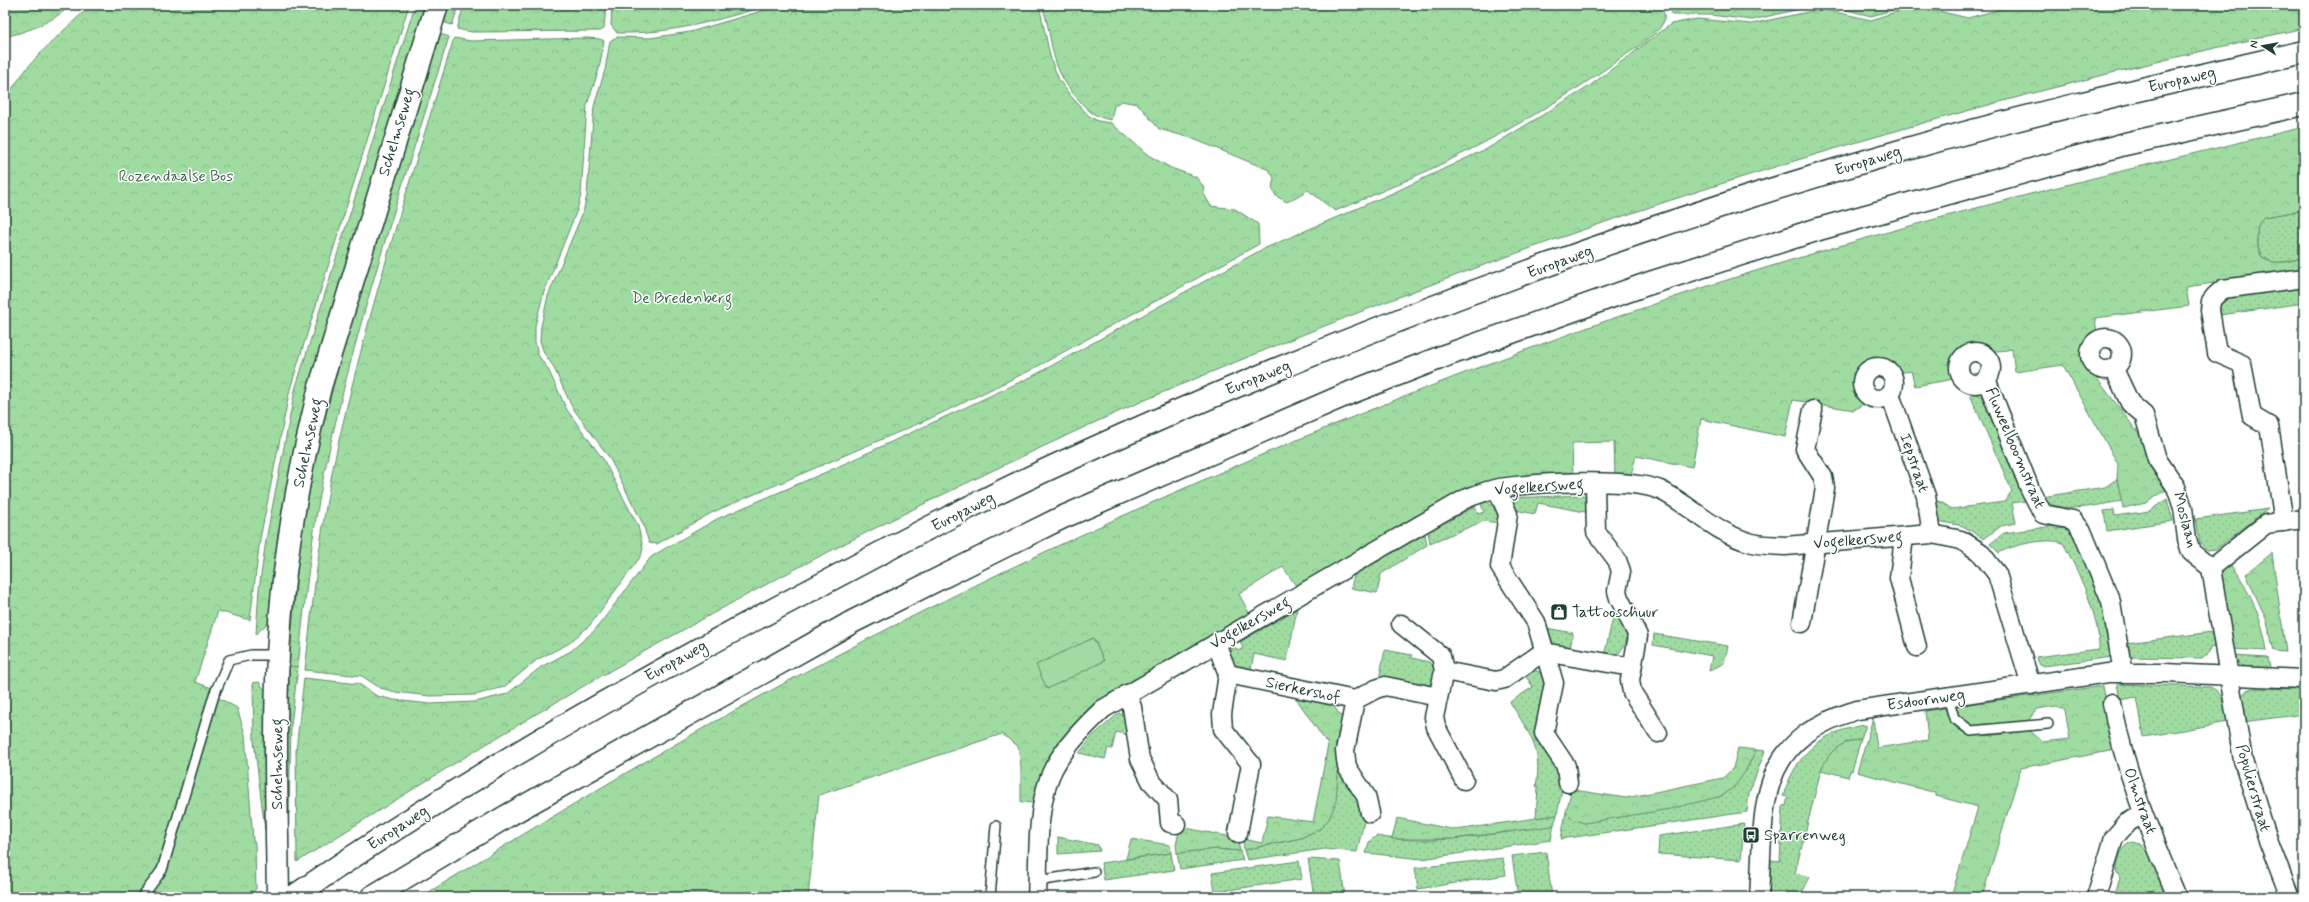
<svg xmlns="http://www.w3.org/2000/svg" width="2309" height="902" viewBox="0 0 2309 902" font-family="Mynerve,sans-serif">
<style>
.grass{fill:url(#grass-dots);stroke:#608c6b}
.forest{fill:url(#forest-crowns);stroke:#608c6b;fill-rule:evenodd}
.garden{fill:#a0dca2;stroke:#608c6b}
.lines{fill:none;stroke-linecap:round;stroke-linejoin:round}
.lane-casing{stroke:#1f3d34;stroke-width:12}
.street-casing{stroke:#1f3d34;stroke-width:21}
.secondary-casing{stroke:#1f3d34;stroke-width:25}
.highway-casing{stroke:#1f3d34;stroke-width:25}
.lane{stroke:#fff;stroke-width:9}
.street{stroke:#fff;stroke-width:18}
.secondary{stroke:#fff;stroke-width:22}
.highway{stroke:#fff;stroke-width:22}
.labels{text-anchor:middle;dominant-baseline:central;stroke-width:3;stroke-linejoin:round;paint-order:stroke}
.street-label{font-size:16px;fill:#1f3d34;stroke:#fff}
.park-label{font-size:16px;fill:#3f6550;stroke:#fff}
.poi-label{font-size:16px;fill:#1f3d34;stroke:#fff;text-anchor:start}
</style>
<defs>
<pattern id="grass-dots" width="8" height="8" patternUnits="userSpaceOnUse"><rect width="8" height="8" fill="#a0dca2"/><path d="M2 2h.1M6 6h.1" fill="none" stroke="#89be8c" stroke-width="1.8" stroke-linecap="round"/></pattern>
<pattern id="forest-crowns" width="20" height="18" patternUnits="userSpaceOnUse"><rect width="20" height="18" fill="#a0dca2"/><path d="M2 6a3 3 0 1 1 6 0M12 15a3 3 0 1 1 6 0" fill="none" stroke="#89be8c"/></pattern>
</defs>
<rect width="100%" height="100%" fill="#fff"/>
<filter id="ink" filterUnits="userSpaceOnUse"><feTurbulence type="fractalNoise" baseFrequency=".025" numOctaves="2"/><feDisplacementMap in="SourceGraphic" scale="8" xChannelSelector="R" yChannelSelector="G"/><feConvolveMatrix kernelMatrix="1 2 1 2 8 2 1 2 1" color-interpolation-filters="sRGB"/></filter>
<g filter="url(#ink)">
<g class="grass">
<path d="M2304,210v48l-27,5 -15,-5c-5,-12 -9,-32 2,-41z"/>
<polygon points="2304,285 2304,303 2220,315 2219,313 2221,303 2230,296"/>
<polygon points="1968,390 1983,397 2024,491 2026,501 2012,503 2016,523 2001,526 1984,539 1963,526 1938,521 1935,501 1941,502 1952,509 2004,502 2012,491"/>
<path d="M2117,479l5,22c-22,3 -65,16 -80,-4l63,-10z"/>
<polygon points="1584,495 1589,501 1590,513 1538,503 1535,514 1515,510 1510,498"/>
<polygon points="2167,499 2173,521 2107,531 2104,511 2114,510 2115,516 2149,511"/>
<polygon points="1487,502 1496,508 1499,523 1484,521 1430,543 1428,532 1475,506 1478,514 1484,512 1481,504"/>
<polygon points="2268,509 2216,549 2207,550 2200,543 2196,519"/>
<path d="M2054,526l2,3c9,-3 15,3 20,10l28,65 8,53 -69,9 -3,-1 -4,-8 63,-8c1,-33 -21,-78 -36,-106 -14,-6 -52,2 -64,10l-9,-9 14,-11z"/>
<polygon points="1425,534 1427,545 1381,574 1377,593 1351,588 1354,575"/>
<path d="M1616,605c8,19 19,30 3,48l-15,3z"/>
<path d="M1297,609l-10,52 -33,-7 -3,15 -4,3c-12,-2 -19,-12 -16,-24l3,-2 4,5 5,-3 -3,-6z"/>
<polygon points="1546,628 1573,633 1570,649 1552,645"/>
<polygon points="2212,632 2214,647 2210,648 2209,652 2202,658 2129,657 2127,643"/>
<polygon points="1654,634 1728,646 1724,663 1709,671 1712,656 1653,645"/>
<polygon points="1385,650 1412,655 1412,658 1429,662 1436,670 1433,683 1424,688 1379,679"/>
<path d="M2233,656l35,2 2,10c-14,0 -31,3 -37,-12z"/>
<polygon points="289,666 298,667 291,725 289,813 287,752"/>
<path d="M1538,671l5,4 2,9 -10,54c2,7 8,11 13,17 20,22 14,32 9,60l-21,3 2,-31 -2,-1c7,-37 -7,-53 -26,-84l23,-15 -8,-12 3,-3z"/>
<polygon points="259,682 266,692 265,830 254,741 253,683"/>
<path d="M2117,684l93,3c15,6 15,21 18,35l-84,15 -7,-40 -17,3z"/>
<polygon points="2253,688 2304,689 2304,714 2243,722 2241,697 2247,690"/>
<polygon points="1119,713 1128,719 1128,735 1116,732 1112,749 1108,748 1105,759 1079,753 1094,735"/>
<path d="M1866,725l-5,14 -16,4 -24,27 -26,103 15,4 -10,20h-31l2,-37 9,1 3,-56 3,1 2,-9 -5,-1c14,-43 38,-65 83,-71z"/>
<polygon points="1756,750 1765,751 1749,793 1747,812 1561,839 1566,812 1573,819 1584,823 1745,772"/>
<polygon points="1340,767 1361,799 1365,817 1357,852 1325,849 1247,860 1244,850 1301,838 1321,828"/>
<polygon points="1744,824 1741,860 1658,854 1659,836"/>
<path d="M1554,825l-3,15 -129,19 -56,-6 3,-11 7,-6c59,11 120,-3 178,-11z"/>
<polygon points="1058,837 1098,845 1100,851 1058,854"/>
<path d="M2134,842l8,3 4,6 4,-1 19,47h-55l6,-19 -4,-7c3,-12 4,-27 18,-29z"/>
<polygon points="1216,849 1240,851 1243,860 1180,869 1177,853"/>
<polygon points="1546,852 1552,897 1518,897 1512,856"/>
<polygon points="1171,853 1174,870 1104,880 1101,863"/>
<polygon points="1503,858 1506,875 1418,889 1415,868"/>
<polygon points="1308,859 1340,861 1345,897 1314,897"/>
<polygon points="1299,861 1302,879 1215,892 1212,873"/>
</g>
<g class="forest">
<path d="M5,5h66c-18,17 -42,26 -66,32z"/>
<path d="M91,5h318l-119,384 -30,150 -10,81 -32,-9 -23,71 17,6 -54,180 -21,29h-132v-795c18,-38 56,-68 86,-97z"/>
<polygon points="415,5 426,5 332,308 310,385 283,507 269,622 256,634 259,589 266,540 295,390"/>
<polygon points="447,5 459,5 452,25 442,22"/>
<polygon points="464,5 606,5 604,29 600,31 472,32 457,29"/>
<path d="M612,5h158c-53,15 -96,29 -153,28l-6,-8z"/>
<polygon points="782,5 1039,5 1051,60 1059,80 1070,95 1089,116 1098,121 1111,123 1148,155 1171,168 1196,177 1203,186 1205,196 1211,206 1235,209 1258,224 1259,244 1031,370 929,419 713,512 657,544 649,543 643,524 609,457 572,407 553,366 544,353 540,341 541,326 548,296 583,212 587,195 594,106 605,70 610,41 617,37 650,38 690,32"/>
<path d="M1042,5h619c2,5 5,12 2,18 -8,15 -28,25 -42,35 -88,64 -185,112 -286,153l-27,-21 -21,12 -11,-6 -4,-8 2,-10 -5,-8 -78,-32 -32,-9 -21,-25 -17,-3 -7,5 -3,14c-16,-3 -23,-9 -33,-21 -30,-33 -23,-55 -36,-94z"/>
<polygon points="1666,5 1817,5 1752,20 1710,15 1672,15"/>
<polygon points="1827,5 1911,5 1871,16"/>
<path d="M2015,5h289v23c-344,75 -681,177 -1007,309 -81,33 -163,66 -242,104 -126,59 -251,121 -372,189 -132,72 -259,152 -386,232l-1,-111 8,-73 55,6 18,12 17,4 36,4 45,-2 32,-8 34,-27 30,-16 24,-21 56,-73 8,-5 58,-33 116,-50 200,-93 228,-126 134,-58 95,-45 97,-59 84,-64 26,-5 54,5 71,-15 49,11 24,-8 26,-5 47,11z"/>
<path d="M438,33l11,4c-44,140 -91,280 -122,423 -15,68 -22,138 -29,207l-9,-1 10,-118 18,-99 28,-108z"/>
<path d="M454,38l17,3 116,-3 13,1 4,2 -5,28 -12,36 -6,90 -4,15 -34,85 -8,31v16l3,13 10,14 19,41 36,49 35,67 5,22 -2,8 -51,69 -22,19 -30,15 -34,28 -29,8 -45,1 -35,-4 -15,-4 -18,-12 -57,-6c8,-69 15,-139 29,-207 31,-144 77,-285 120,-425z"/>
<path d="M2304,127v83l-40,7c-11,9 -7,29 -2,41 14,8 27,3 42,0v12l-118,17 3,19 -94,12 2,16 -12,14 1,16 53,70 6,12 8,25 13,19 -20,13 -23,5 -6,-29 1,-15 -55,-99 -48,7 -3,-23c-5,1 -11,2 -16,2 -7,-1 -13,-7 -21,-7 -18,0 -25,20 -21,35l-39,7 -4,-15 -13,2c-9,-14 -22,-12 -36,-6 -10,12 -6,24 3,36l-11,7 -61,-10 -8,37 -84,-18 -9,48 -56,-11 -5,19 -16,1 -1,-34 -42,1 1,34 -57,2 -133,59 -87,48 -13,-19 -44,27 10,19 -127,76 -88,114 -13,-1v-35l-3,-21 -16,-12 -183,61 -11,102h-387c146,-90 293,-179 445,-257 259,-133 528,-247 803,-341 208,-70 422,-121 635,-172zM1093,638l11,23 -56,27z"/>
<polygon points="2272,553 2286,652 2274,651 2267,621 2246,574"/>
<path d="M2230,564c19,25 33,56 37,87l-36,-2 -11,-70 2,-7z"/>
<path d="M2103,686l12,64 -94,18 -39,129h-31l27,-90 -42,-11v-3l-79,-21 16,-54 4,30 51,-8 -3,-29 20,-3c9,40 55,26 84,22l14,12 27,-3 -5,-29 -9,-4 -19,3 -9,12 -50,7c-11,-2 -22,-10 -23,-22z"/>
<polygon points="1293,694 1323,700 1333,705 1342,718 1336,802 1329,819 1321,828 1301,838 1244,850 1243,839 1262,843 1268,816 1313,822 1328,745"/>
<polygon points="217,697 237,708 245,734 253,840 255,843 256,889 245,897 147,897 165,871"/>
<path d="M1861,739l-9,32h-2l-2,6 -27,-7c10,-22 17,-26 40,-31z"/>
<polygon points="1738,748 1756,750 1745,772 1734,787 1722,796 1670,809 1584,823 1573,819 1566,812 1571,792 1574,790 1626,798 1723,778 1733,768"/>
<polygon points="1557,815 1554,825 1552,826 1453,839 1392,839 1397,818 1456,830"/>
<polygon points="1180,827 1237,838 1240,851 1216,849 1177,853 1176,845"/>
<polygon points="1131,839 1170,845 1171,853 1126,859"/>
</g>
<polygon class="garden" points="1093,638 1104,661 1047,689 1036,665"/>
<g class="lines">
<g class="lane-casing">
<g id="lane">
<polyline points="1948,697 1954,718 1971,731 2048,724"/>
<polyline points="1038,881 1094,872"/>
<polyline points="142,897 162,870 214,695 229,660 251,655 278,655"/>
<polyline points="990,897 996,826"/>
</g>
</g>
<g class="street-casing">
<g id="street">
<circle cx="2106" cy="354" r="16"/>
<circle cx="1975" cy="368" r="16"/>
<circle cx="1878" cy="383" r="16"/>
<polyline points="2114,369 2130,403 2144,415 2157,459 2176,487 2183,508 2187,539 2191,552 2211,568 2243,760 2269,843 2290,897"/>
<polyline points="1986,379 2030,489 2043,514 2073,520 2082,531 2111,602 2123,673"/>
<polyline points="1890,394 1926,496 1932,534"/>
<polyline points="1595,483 1596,532 1617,560 1621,571 1617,591 1619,598 1638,636 1630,680 1632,692 1658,733"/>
<polyline points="1497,489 1508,514 1500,567 1536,622 1554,683 1544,733 1566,766 1568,783"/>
<polyline points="2284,522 2269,426 2252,416 2242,364 2217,353 2210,310 2211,301 2215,296 2223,289 2304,278"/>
<polyline points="1904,537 1899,578 1917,647"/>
<polyline points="2211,568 2266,524 2304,519"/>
<polyline points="1802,623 1825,488 1823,477 1805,449 1813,410"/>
<polyline points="1401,624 1441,656 1444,671 1434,717 1436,727 1464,780"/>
<polyline points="1216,643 1228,674 1222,714 1223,729 1251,764 1238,833"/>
<polyline points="1543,652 1632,667"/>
<polyline points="1444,671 1496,681 1504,679 1543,652"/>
<polyline points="1228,674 1355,700 1345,751 1346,760 1347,767 1366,796 1370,813"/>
<polyline points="1127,694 1132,707 1140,759 1151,781 1168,800 1170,823 1176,824"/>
<polyline points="1355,700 1376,689 1385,686 1438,697"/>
<path d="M2112,703c13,70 38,129 65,194"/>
<path d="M1037,897c2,-39 -1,-82 12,-118 8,-24 36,-53 54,-70l362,-210c11,-4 22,-9 34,-11 34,-5 131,-11 161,2 31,15 55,43 89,52 11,4 24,3 36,4l147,-12 29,6 19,12 17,22 34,111"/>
<path d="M1759,897c6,-90 -6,-156 98,-187l251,-37h57l139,6"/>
<polyline points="2096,897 2114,838 2127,823 2143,814"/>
</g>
</g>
<g class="secondary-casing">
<path id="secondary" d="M278,897c-1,-80 -4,-161 0,-242 4,-90 20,-180 42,-268l117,-382"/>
</g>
<g class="highway-casing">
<g id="highway">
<path d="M293,897c164,-113 336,-212 512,-304 87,-46 176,-94 265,-134 268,-122 545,-226 827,-307 134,-39 271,-69 407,-100"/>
<polyline points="372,897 507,816 854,621 1061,518 1352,392 1447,355 1647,284 1819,229 2125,144 2304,104"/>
</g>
</g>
<use href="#lane" class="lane"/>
<use href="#street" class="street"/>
<use href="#secondary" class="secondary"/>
<use href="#highway" class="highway"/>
</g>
</g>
<defs>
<g id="shop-square" transform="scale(0.9)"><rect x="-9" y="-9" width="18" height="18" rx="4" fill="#1f3d34" stroke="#fff"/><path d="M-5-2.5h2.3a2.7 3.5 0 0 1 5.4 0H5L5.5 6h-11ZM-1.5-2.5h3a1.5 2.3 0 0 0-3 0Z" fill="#fff"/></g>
<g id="bus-square" transform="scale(0.9)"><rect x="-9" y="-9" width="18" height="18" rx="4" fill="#1f3d34" stroke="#fff"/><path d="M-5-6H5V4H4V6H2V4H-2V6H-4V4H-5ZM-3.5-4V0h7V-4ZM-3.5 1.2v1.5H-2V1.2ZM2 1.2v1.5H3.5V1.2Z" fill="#fff"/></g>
</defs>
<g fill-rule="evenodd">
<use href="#shop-square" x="1559" y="612"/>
<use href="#bus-square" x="1751" y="835"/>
</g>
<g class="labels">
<g class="street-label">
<text transform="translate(2182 80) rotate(-13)">Europaweg</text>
<text transform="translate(397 132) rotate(-73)">Schelmseweg</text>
<text transform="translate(1868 161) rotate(-17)">Europaweg</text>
<text transform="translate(1560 262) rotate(-20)">Europaweg</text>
<text transform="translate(1258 378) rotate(-22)">Europaweg</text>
<text transform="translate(308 443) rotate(-78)">Schelmseweg</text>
<text transform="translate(2015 448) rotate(67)">Fluweelboomstraat</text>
<text transform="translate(1914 463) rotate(71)">Iepstraat</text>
<text transform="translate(1539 487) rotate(-4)">Vogelkersweg</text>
<text transform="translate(963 512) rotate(-27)">Europaweg</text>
<text transform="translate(2185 520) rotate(75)">Moslaan</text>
<text transform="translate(1858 540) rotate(-5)">Vogelkersweg</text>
<text transform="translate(1250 623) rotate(-30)">Vogelkersweg</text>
<text transform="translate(676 661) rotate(-29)">Europaweg</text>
<text transform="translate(1303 690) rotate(12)">Sierkershof</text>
<text transform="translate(1926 700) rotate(-8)">Esdoornweg</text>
<text transform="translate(277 764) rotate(-90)">Schelmseweg</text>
<text transform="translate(2253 788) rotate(74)">Populierstraat</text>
<text transform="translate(2140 801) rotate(70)">Olmstraat</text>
<text transform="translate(398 828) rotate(-33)">Europaweg</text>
</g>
<g class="park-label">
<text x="176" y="176">Rozendaalse Bos</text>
<text x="682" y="298">De Bredenberg</text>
</g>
<g class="poi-label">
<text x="1572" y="612">Tattooschuur</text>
<text x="1764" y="835">Sparrenweg</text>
</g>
</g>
<rect width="2309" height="902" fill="none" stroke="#fff" stroke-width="20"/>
<rect x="10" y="10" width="2289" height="882" fill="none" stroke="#1f3d34" stroke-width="1.5" filter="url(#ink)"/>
<g transform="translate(2263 46) rotate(281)" stroke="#ffffff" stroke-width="3" paint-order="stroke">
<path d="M0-3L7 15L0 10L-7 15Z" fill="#1f3d34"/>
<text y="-6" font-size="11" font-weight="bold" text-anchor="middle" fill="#1f3d34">N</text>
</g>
</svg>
